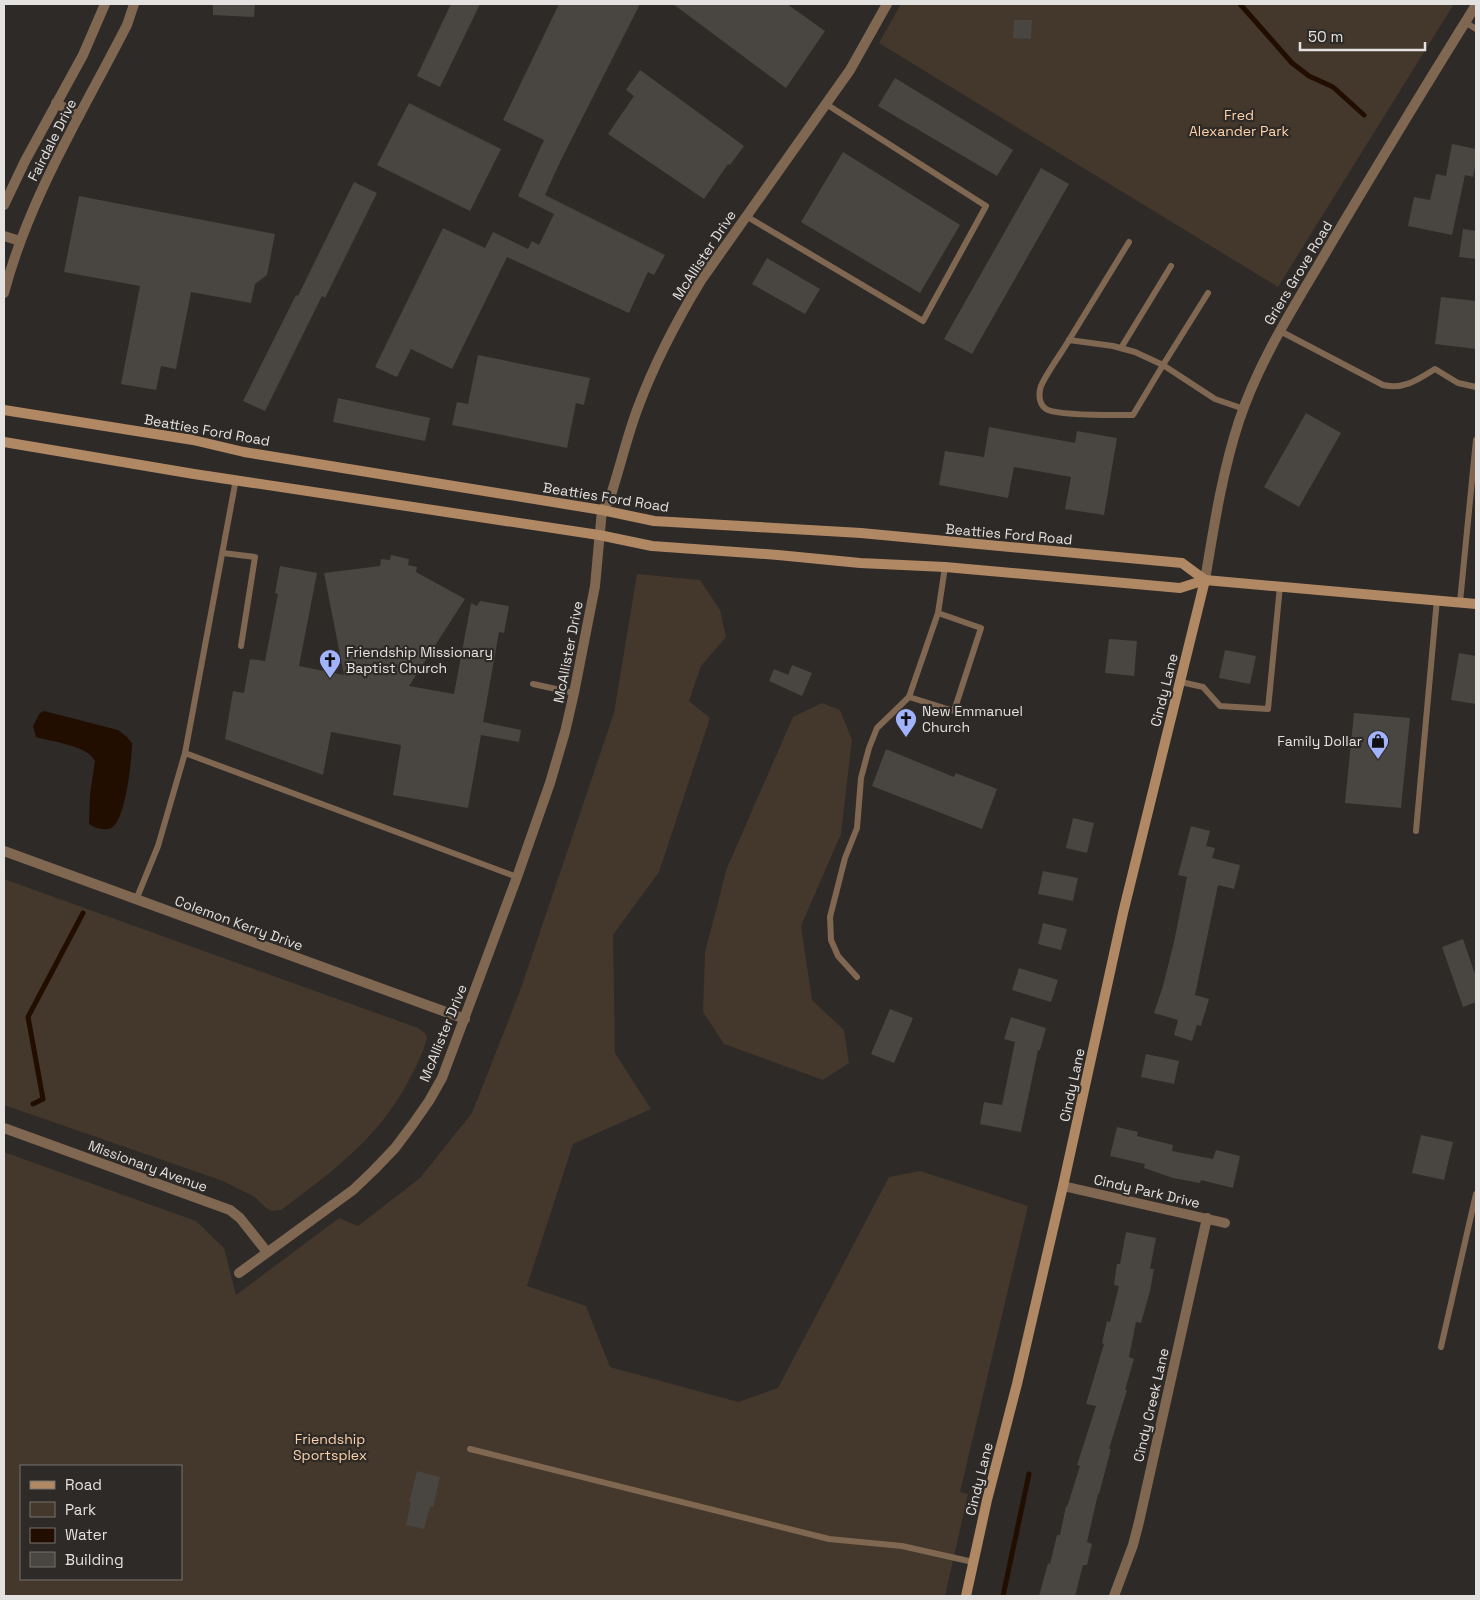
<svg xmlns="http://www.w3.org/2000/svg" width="1480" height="1600" viewBox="0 0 1480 1600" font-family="'Space Grotesk',sans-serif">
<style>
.green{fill:#44372b;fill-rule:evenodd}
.water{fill:#210e00}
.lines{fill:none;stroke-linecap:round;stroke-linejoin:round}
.stream{stroke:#210e00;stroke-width:5}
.building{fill:#494541}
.lane{stroke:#806751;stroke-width:6}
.street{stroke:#806751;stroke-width:10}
.secondary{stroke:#b18864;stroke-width:10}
.labels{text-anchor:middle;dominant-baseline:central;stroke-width:4.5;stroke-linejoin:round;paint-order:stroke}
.park-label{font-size:14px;fill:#fed1a9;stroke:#2e2a27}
.street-label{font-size:14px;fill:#e4e2e0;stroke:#2e2a27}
.poi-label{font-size:14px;fill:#e4e2e0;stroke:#2e2a27;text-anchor:start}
</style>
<rect width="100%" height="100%" fill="#2e2a27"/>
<g class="green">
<polygon points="901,4 1454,4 1278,287 879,43"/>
<path d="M637,574l63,6 20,30 6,27 -25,29 -12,35 21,17 -51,154 -46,63 2,118 36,56 -78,35 -46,142 59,20 24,61 128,35 40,-14 111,-211 31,-6 108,35 -68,286 8,2 -23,102h-941v-444l192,69 28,27 12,47 103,-77 19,8 62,-48 52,-65 48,-122 94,-278zM21,1466h160v113h-160z"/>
<polygon points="822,703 840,710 852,740 841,834 801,926 812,1000 844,1030 849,1063 823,1080 724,1044 703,1012 705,952 727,868 793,717"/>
<path d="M4,879l414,149 7,5 2,5c-4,16 -12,31 -20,46 -31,56 -75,88 -126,126l-9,1 -6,-3 -11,-11 -32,-16 -219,-76z"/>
</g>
<path class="water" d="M44,711l74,19 9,7 5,6c0,15 -6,78 -21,85 -7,3 -16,0 -22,-4l1,-29 5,-34c-8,-16 -43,-19 -59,-24l-3,-11 7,-13z"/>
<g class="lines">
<g class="stream">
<polyline points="1240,4 1292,63 1309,76 1333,87 1364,115"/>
<polyline points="33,1104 43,1099 28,1017 83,913"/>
<polyline points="1003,1596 1029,1474"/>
</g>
</g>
<g class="building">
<polygon points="213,4 255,4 254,17 213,15"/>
<polygon points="451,4 480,4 440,87 417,76"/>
<polygon points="559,4 640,4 561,160 545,195 665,255 654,275 648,272 629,313 507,257 452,369 411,349 397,377 375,367 443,228 485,248 493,232 528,249 532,241 539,245 554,214 518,196 544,140 503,120"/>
<polygon points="673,4 787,4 825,31 786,88"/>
<polygon points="1014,20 1032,20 1031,39 1013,38"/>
<polygon points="640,70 744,146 730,165 728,164 704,199 608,134 634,96 626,90"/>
<polygon points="895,78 1013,150 997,176 878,106"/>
<polygon points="409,103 501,149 470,211 377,165"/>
<polygon points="1452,144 1476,149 1476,162 1473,177 1465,175 1452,235 1408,226 1414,197 1430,200 1436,174 1446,176"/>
<polygon points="843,152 960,225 920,293 801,222"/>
<polygon points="1041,168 1069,184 972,354 944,339"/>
<polygon points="354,182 377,193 325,298 322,296 265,411 243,401 296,295 298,296"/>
<polygon points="79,196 275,234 267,275 255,284 251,303 191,292 176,369 161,366 156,390 121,384 140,286 64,272"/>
<polygon points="1463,229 1476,231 1476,259 1459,257"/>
<polygon points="767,258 820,289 805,314 752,284"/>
<polygon points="1441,297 1476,301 1476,349 1435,344"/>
<polygon points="478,355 590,378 584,405 576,403 567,448 452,425 457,402 468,404"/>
<polygon points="338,398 430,418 425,441 333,422"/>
<polygon points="1306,413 1341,433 1299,507 1264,487"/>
<polygon points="989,427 1075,443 1077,431 1117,438 1104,515 1065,509 1071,477 1014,467 1008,498 939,485 945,451 984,457"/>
<polygon points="391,555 409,559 408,565 417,567 416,572 465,599 409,686 454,694 471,603 477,606 480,601 509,606 504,633 499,632 483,722 521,730 519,742 481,735 468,808 393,795 401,745 331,732 323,775 225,739 233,691 244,693 250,659 265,661 278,594 275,593 280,566 317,573 299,666 344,675 324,573 380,566 381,559 390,560"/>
<polygon points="1109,639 1137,641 1134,676 1105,673"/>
<polygon points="1225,650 1256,656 1250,684 1219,678"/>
<polygon points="1459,653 1476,656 1476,704 1451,700"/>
<polygon points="792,665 812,673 802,696 769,681 774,669 788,675"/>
<polygon points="1354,713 1410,718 1401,808 1345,803"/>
<polygon points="886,749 954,777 956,773 997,789 982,829 872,786"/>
<polygon points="1073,818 1094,823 1087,853 1066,848"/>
<polygon points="1191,826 1210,831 1206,846 1215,848 1212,858 1240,865 1234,889 1218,885 1195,995 1209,999 1201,1026 1197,1025 1192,1041 1174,1035 1178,1020 1154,1013 1163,986 1174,942 1187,877 1178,875"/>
<polygon points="1043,871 1078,878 1073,901 1038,894"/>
<polygon points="1043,923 1067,929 1061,950 1038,944"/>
<polygon points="1463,939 1476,977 1476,1002 1463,1007 1442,947"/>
<polygon points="1019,968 1058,980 1051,1002 1012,990"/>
<polygon points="890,1009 913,1018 894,1063 871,1054"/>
<polygon points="1011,1017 1046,1028 1040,1050 1038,1050 1021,1132 980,1124 984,1102 1002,1105 1015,1042 1004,1039"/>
<polygon points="1146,1054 1179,1061 1174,1084 1141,1077"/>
<polygon points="1117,1127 1138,1132 1137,1136 1173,1145 1172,1151 1213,1159 1216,1150 1240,1156 1233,1188 1201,1180 1200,1183 1173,1178 1144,1168 1145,1164 1110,1156"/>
<polygon points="1421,1135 1453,1142 1444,1180 1412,1173"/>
<polygon points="1126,1232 1156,1238 1150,1269 1154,1269 1150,1291 1141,1323 1136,1322 1129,1357 1134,1359 1125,1390 1127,1390 1109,1449 1111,1449 1099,1494 1098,1494 1087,1542 1092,1544 1087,1565 1083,1565 1075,1596 1039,1596 1048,1563 1050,1564 1057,1535 1060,1535 1066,1506 1067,1507 1080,1466 1077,1465 1096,1406 1086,1404 1104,1344 1102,1343 1107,1321 1110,1322 1119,1286 1114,1285 1117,1264 1120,1264"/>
<polygon points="417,1471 440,1477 433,1507 430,1507 424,1529 406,1525 411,1502 409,1502"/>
</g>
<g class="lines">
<g class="lane">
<polyline points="1465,22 1476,29"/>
<polyline points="746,216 923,321 986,206 826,104"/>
<polyline points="1208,293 1163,365 1215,399 1244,409"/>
<path d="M1280,331l103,54c21,5 36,-6 52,-16l23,14 18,4"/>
<path d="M1069,340l44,6 22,6 28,13 -30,50c-19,0 -70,1 -85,-5 -9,-4 -10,-15 -7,-24 6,-14 20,-32 28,-46z"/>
<polyline points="1069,340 1129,242"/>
<polyline points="1121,348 1171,266"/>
<polyline points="223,553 255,557 241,646"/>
<polyline points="1460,602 1476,440"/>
<polyline points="1181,682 1203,687 1220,706 1268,709 1280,586"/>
<polyline points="533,684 574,693"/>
<polyline points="909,697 954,711 981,628 938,613"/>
<polyline points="185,753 236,479"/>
<polyline points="1416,831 1437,599"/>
<polyline points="136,900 158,846 185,753 517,877"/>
<polyline points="857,977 838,956 831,940 830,917 845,858 857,828 861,778 869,748 877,728 909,697 938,613 945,567"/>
<polyline points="1441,1347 1476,1194"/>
<polyline points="470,1449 829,1539 902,1546 973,1562"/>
</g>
<g class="street">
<polyline points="56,103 79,116"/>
<polyline points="4,205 25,161 83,55 105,4"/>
<polyline points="4,236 20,241"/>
<path d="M4,293c25,-95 78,-180 123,-268l7,-21"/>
<path d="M1205,580c9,-54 17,-107 34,-159 21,-63 57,-117 90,-174 48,-81 97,-162 147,-242"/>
<polyline points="4,851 465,1019"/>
<polyline points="4,1128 230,1210 240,1218 267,1252"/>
<polyline points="1063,1186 1225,1223"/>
<path d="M239,1273l114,-83 21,-20 21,-22 18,-24 16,-23 13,-23 75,-201 33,-94 15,-51 9,-39 21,-107 7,-76 7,-9c10,-30 17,-61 28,-91 17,-46 40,-90 65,-131l148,-209 37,-66"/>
<polyline points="1114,1596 1133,1545 1139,1522 1207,1218"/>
</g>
<g class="secondary">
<polyline points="4,410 193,440 244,452 602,510 654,521 861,533 1182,563 1205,580"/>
<polyline points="4,442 194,474 599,535 652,546 778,555 860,563 945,567 1180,588 1205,580 1476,604"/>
<polyline points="966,1596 987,1500 1017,1384 1063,1186 1123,913 1205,580"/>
</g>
</g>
<defs>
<g id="church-pin" transform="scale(1.125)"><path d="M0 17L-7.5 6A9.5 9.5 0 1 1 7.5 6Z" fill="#a1b3fd" stroke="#2e2a27"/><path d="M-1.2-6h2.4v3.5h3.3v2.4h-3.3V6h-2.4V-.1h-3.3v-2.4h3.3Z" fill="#111"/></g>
<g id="shop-pin" transform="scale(1.125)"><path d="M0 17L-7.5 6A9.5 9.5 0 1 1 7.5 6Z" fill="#a1b3fd" stroke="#2e2a27"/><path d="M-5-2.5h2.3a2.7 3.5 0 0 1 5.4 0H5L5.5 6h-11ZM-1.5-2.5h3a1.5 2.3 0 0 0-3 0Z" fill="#111"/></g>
</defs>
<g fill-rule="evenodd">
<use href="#church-pin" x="330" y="660"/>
<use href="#church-pin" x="906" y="719"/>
<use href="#shop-pin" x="1378" y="741"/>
</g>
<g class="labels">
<g class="park-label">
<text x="1239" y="115">Fred<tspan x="1239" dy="16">Alexander Park</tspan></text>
<text x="330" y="1439">Friendship<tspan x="330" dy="16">Sportsplex</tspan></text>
</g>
<g class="street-label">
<text transform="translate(52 140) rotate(-63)">Fairdale Drive</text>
<text transform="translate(704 255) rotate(-57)">McAllister Drive</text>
<text transform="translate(1298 273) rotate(-59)">Griers Grove Road</text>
<text transform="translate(207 430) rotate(10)">Beatties Ford Road</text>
<text transform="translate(606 497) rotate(9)">Beatties Ford Road</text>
<text transform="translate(1009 534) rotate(5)">Beatties Ford Road</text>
<text transform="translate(568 652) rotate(-79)">McAllister Drive</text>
<text transform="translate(1164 690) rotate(-76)">Cindy Lane</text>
<text transform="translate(239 923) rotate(20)">Colemon Kerry Drive</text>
<text transform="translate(443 1033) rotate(-68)">McAllister Drive</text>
<text transform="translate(1072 1085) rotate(-78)">Cindy Lane</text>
<text transform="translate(148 1166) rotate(20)">Missionary Avenue</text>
<text transform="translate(1147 1191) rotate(13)">Cindy Park Drive</text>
<text transform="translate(1151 1405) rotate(-77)">Cindy Creek Lane</text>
<text transform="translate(979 1479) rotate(-76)">Cindy Lane</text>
</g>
<g class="poi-label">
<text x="346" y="652">Friendship Missionary<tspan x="346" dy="16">Baptist Church</tspan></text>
<text x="922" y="711">New Emmanuel<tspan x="922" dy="16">Church</tspan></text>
<text x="1362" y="741" text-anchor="end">Family Dollar</text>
</g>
</g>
<rect width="1480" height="1600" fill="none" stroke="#e4e2e0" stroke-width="10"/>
<rect x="20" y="1465" width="162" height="115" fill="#2e2a27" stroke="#777471"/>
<rect x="30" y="1481" width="25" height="8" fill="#b18864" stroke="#777471"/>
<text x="65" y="1490" font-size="15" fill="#e4e2e0">Road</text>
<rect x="30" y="1502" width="25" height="15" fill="#44372b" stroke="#777471"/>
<text x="65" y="1515" font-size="15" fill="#e4e2e0">Park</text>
<rect x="30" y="1528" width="25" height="15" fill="#210e00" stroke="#777471"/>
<text x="65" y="1540" font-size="15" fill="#e4e2e0">Water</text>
<rect x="30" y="1552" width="25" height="15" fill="#494541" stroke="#777471"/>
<text x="65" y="1565" font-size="15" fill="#e4e2e0">Building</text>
<path d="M1300 42v8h125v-8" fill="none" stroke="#e4e2e0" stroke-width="2.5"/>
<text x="1308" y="42" font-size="15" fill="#e4e2e0" stroke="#2e2a27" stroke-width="4" paint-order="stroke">50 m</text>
</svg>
